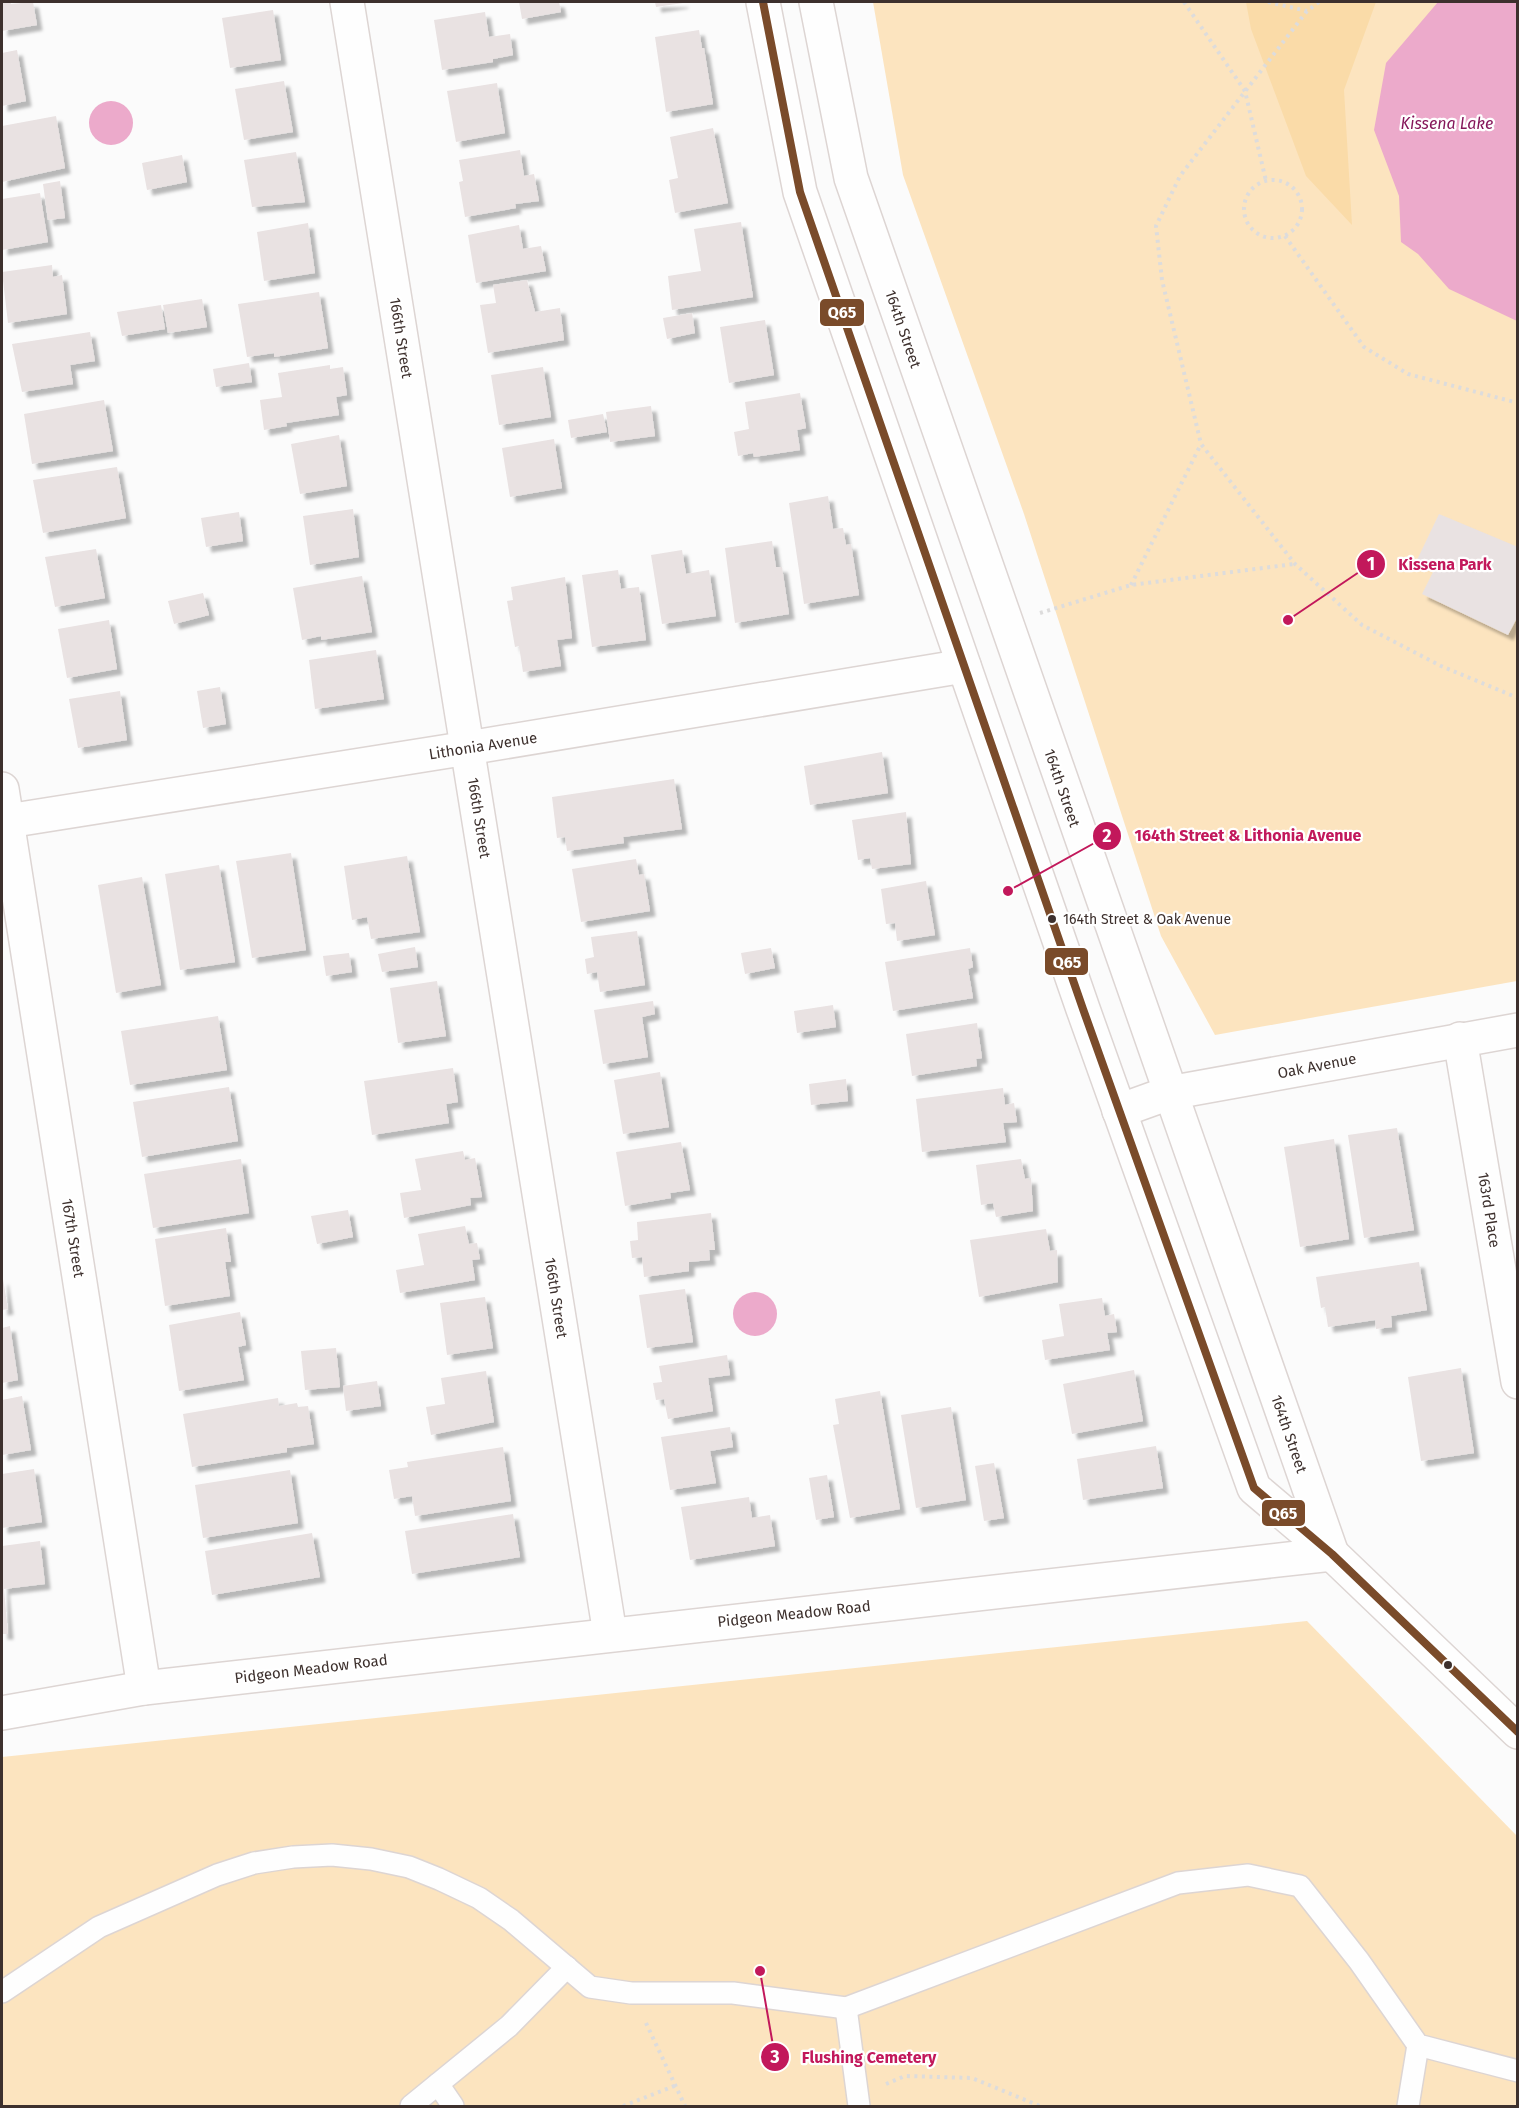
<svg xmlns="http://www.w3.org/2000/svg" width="1519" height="2108" viewBox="0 0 1519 2108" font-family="'Fira Sans',sans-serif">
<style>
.green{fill:#fce4bf}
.forest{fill:#fadba8}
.water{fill:#ecaacb}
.building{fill:#e9e2e2;filter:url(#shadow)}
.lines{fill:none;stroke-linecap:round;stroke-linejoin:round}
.lane-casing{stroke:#ddd5d3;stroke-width:24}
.street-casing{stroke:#ddd5d3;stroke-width:36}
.secondary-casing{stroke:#ddd5d3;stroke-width:36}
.path{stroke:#dddcdc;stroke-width:4;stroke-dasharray:3 4.5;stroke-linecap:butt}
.lane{stroke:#fefefe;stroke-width:21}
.street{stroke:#fefefe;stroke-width:33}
.secondary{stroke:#fefefe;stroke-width:33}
.bus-1-casing{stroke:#fff;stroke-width:12}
.bus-1{stroke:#7a4b2a;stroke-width:8}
.bus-dot{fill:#3d302d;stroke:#fff;stroke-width:2}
.labels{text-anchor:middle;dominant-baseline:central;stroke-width:4.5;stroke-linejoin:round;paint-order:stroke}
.bus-label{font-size:14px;fill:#3d302d;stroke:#fff;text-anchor:start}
.street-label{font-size:15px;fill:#3d302d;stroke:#fff}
.water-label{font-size:16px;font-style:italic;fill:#85165a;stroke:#fff}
.leader{fill:none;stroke:#c2185b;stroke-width:2}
.callout-dot{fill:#c2185b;stroke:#fff;stroke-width:2}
.mark-label{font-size:18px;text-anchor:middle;font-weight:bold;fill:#fff}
.callout-label{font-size:16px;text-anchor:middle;font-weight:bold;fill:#c2185b;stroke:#fff;stroke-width:4.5;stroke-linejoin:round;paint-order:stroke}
.line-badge{stroke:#fff;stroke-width:2}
.badge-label{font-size:16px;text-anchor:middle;font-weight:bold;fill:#fff}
</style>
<defs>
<filter id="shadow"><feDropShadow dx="5.5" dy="5.5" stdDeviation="1.5" flood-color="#0004"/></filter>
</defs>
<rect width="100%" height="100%" fill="#fbfbfb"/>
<g class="green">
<polygon points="873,2 1517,2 1517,981 1215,1035 1161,936 1024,514 903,175"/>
<polygon points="1307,1621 1517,1836 1517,2106 2,2106 2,1757"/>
</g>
<polygon class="forest" points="1246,2 1376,2 1344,90 1352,225 1306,176 1251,29"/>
<g class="water">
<polygon points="1438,2 1517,2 1517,321 1449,289 1418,254 1401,242 1399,196 1374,130 1386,63"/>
<circle cx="111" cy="123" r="22"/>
<circle cx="755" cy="1314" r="22"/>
</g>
<g class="building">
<polygon points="2,2 10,2 11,4 33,2 37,25 2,31"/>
<polygon points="519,2 559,2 561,12 522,19"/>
<polygon points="655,2 683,2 683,3 656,7"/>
<polygon points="273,10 281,60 230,68 222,18"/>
<polygon points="485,12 489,37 510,34 513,55 493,59 493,62 442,70 434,20"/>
<polygon points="699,30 702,48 704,48 713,104 666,112 655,37"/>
<polygon points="17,50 26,101 2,106 2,53"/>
<polygon points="284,81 293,132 244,140 235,89"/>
<polygon points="497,83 505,133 456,142 447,91"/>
<polygon points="56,116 65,168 2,182 2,126"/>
<polygon points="713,128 728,203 675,213 669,180 678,178 670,137"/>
<polygon points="520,150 524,176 534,174 539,201 515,204 516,208 465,217 459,182 463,181 459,160"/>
<polygon points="296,152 305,202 252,207 244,160"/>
<polygon points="182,155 187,182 147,190 142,163"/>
<polygon points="60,181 65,218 48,220 43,184"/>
<polygon points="40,193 48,242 2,250 2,199"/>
<polygon points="741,222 753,297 672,310 668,276 701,271 694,229"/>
<polygon points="308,223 315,273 264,281 257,232"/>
<polygon points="519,225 523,249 541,246 546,271 476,283 468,235"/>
<polygon points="52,265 53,277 62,275 67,314 8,323 2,272"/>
<polygon points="527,280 535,312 560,308 564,340 488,353 480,305 496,303 493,285"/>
<polygon points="319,292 328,348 274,357 274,353 247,357 238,304"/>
<polygon points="202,299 207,327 168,333 163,305"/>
<polygon points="161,305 165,329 122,336 117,312"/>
<polygon points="692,313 695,333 667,339 663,318"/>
<polygon points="765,320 774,375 729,383 720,327"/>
<polygon points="90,332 95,361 70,365 73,384 22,392 12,344"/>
<polygon points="249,363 252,382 216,387 213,369"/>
<polygon points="330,365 330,369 343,367 347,395 336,397 339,415 286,423 287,426 264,430 260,400 282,397 278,373"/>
<polygon points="543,367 551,417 499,425 491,375"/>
<polygon points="800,393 806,428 797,430 800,450 754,457 753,453 738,456 734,432 749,429 745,402"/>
<polygon points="104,400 113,451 32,464 24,414"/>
<polygon points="651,406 655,436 610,442 606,412"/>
<polygon points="603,414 607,432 571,438 568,420"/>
<polygon points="339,435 347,486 300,494 291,444"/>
<polygon points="554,439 562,488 510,497 502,448"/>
<polygon points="117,467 126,518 43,533 33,480"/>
<polygon points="828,496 833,529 843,528 846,545 851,544 859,595 804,604 789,503"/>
<polygon points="353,509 359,557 310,565 303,516"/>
<polygon points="239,512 243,541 206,547 201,518"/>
<polygon points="1439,514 1518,547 1518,616 1508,635 1422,594 1435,568 1417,560"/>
<polygon points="772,541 776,567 782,567 789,614 735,623 725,548"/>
<polygon points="96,549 105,598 55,607 45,557"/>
<polygon points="682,550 686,574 709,570 716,616 662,624 651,555"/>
<polygon points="618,570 621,589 639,587 646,640 592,647 582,575"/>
<polygon points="362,576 372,632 321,640 321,636 302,640 293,588"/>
<polygon points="565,577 572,638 557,640 561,666 523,672 519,646 515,647 507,601 513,600 511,587"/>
<polygon points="203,593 209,615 174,624 168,601"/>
<polygon points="109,620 117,669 67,678 58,629"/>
<polygon points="376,650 384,699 315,709 309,660"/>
<polygon points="220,687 226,724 203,728 197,691"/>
<polygon points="120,691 127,740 78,748 69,699"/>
<polygon points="882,752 888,793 810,805 804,766"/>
<polygon points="674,779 682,829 623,837 624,843 567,851 565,837 557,838 552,797"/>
<polygon points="906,812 911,864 872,869 870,858 858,860 852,820"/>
<polygon points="291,853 306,950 252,958 236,861"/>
<polygon points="407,856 420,932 371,939 367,917 352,920 344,866"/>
<polygon points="636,859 639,875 644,874 650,911 581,922 572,869"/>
<polygon points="219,865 235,962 180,970 165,874"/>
<polygon points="142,877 161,985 116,993 98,885"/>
<polygon points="926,881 935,935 897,941 895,923 886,924 881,889"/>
<polygon points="637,931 645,985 600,992 597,972 587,974 585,959 594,957 591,937"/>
<polygon points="415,947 418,967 382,972 378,954"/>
<polygon points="771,948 775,968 745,974 741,953"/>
<polygon points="970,948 973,967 968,969 973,998 893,1011 885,962"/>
<polygon points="349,953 352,972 326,976 323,956"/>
<polygon points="437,981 446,1036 398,1043 390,988"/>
<polygon points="653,1001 655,1014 642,1017 648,1057 603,1064 594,1010"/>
<polygon points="833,1005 836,1027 797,1033 794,1011"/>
<polygon points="218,1016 227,1070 130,1085 121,1031"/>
<polygon points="977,1023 982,1058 976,1059 977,1066 912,1076 906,1034"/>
<polygon points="453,1068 458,1102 446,1104 449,1123 372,1135 364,1081"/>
<polygon points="660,1072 669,1127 623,1134 614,1080"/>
<polygon points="846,1079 848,1101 811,1105 809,1084"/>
<polygon points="229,1087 238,1141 142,1157 133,1102"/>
<polygon points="1003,1088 1005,1105 1014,1103 1017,1122 1003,1123 1006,1142 922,1152 916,1099"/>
<polygon points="1397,1128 1414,1230 1364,1238 1348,1135"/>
<polygon points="1334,1139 1349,1239 1300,1247 1284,1147"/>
<polygon points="681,1142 690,1190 670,1193 671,1198 625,1206 616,1152"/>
<polygon points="463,1151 465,1160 475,1158 482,1197 470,1198 471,1205 404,1218 400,1193 421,1190 415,1159"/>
<polygon points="241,1159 249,1213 153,1228 144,1174"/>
<polygon points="1021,1159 1025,1179 1031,1178 1033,1211 996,1217 993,1203 981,1205 976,1165"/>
<polygon points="348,1210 353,1237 317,1244 311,1216"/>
<polygon points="711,1213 715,1250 709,1250 710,1260 689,1262 689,1271 644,1277 642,1257 632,1258 630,1241 638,1240 637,1222"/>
<polygon points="465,1226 469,1244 477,1243 480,1259 472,1260 475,1280 400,1293 396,1270 424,1265 418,1234"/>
<polygon points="226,1228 231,1262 225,1262 230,1296 165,1306 155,1239"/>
<polygon points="1046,1229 1050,1251 1057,1250 1058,1282 979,1297 970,1240"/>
<polygon points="1419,1262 1427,1310 1391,1316 1392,1327 1376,1329 1375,1320 1328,1327 1325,1307 1321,1308 1316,1277"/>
<polygon points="3,1279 8,1309 2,1310 2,1280"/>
<polygon points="685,1289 693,1342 647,1348 639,1295"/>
<polygon points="485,1297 493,1348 447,1355 440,1303"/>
<polygon points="1102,1298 1105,1316 1114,1314 1117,1332 1107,1333 1110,1350 1045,1360 1042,1340 1064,1336 1059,1304"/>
<polygon points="240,1312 246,1345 238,1347 244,1380 179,1391 169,1325"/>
<polygon points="10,1326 18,1380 2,1383 2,1328"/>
<polygon points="336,1348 340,1387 305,1390 301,1351"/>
<polygon points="727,1355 730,1375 708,1378 713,1411 668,1419 664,1399 656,1400 653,1383 662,1382 659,1366"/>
<polygon points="1461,1368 1474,1453 1421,1461 1408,1377"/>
<polygon points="1134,1370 1143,1421 1072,1434 1063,1384"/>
<polygon points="486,1371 494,1422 431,1435 426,1407 445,1404 441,1378"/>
<polygon points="377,1381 381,1406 346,1411 343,1386"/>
<polygon points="880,1391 900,1509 850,1518 833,1425 839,1424 835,1399"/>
<polygon points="22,1396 31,1450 2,1455 2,1400"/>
<polygon points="278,1398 279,1406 297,1403 298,1407 308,1406 314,1444 287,1448 287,1452 192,1467 183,1414"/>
<polygon points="951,1407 966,1500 916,1508 901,1415"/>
<polygon points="730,1427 733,1447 710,1451 716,1483 670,1490 661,1437"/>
<polygon points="1156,1446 1163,1488 1083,1500 1077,1459"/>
<polygon points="503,1447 511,1501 415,1516 412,1496 394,1499 389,1470 408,1467 407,1462"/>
<polygon points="994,1463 1004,1518 984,1521 975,1466"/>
<polygon points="34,1469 42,1522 2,1528 2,1474"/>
<polygon points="290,1470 298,1523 203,1538 195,1485"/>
<polygon points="827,1475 834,1517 816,1520 809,1478"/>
<polygon points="749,1497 752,1518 770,1515 775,1546 690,1560 681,1507"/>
<polygon points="513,1514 520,1557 412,1574 405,1531"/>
<polygon points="312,1533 320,1577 212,1595 205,1551"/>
<polygon points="40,1541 45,1584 4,1589 8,1634 2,1634 2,1546"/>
</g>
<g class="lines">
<g class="lane-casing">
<g id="lane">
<polyline points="2,1992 99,1927 217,1875 254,1863 293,1857 332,1855 371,1859 409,1867 439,1879 479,1898 511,1920 590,1987 631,1993 733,1993 846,2008 1178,1883 1248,1875 1300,1886 1359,1961 1418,2045 1518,2071"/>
<polyline points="846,2008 859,2106"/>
<polyline points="438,2084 453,2106"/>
<polyline points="411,2106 509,2026 567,1967"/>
<polyline points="1408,2106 1418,2045"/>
</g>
</g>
<g class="street-casing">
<g id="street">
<polyline points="347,2 610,1634"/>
<polyline points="2,789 144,1688"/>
<polyline points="2,822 468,748 964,666"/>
<polyline points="1460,1039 1518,1382"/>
<polyline points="1119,1111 1169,1093 1518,1030"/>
<polyline points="2,1713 144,1688 1332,1554"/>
</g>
</g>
<g class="secondary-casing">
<g id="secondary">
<polyline points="763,2 800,192 1083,1009 1254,1488 1332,1554 1518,1732"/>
<polyline points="816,2 851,178 1332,1554"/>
</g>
</g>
<g class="path">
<polyline points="1184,2 1245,91 1266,181"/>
<polyline points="1268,2 1307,11"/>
<polyline points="1319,2 1307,11 1180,176 1156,226 1162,280 1201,444 1295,564 1362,625 1441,666 1518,698"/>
<circle cx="1273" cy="209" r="29"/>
<polyline points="1285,236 1364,347 1408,374 1518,403"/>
<polyline points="1131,585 1201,444"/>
<polyline points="1040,613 1131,585 1294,564"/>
<polyline points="646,2023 685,2106"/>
<polyline points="886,2084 905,2076 972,2078 1040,2106"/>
<polyline points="623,2106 677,2085"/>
</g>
<use href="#lane" class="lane"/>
<use href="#street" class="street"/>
<use href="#secondary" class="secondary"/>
<g class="bus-1-casing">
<polyline id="bus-1" points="763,2 800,192 1083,1009 1254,1488 1332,1554 1518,1732"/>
</g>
<use href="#bus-1" class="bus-1"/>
</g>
<g class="bus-dot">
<circle cx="1052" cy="919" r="5"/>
<circle cx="1448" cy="1665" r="5"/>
</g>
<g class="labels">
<g class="bus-label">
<text x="1063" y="919">164th Street &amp; Oak Avenue</text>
</g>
<g class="street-label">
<text transform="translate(903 329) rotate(71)">164th Street</text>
<text transform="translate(401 338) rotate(81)">166th Street</text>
<text transform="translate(483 746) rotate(-9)">Lithonia Avenue</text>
<text transform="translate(1062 788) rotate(71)">164th Street</text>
<text transform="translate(479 818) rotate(81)">166th Street</text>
<text transform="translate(1317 1066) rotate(-11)">Oak Avenue</text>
<text transform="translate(1489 1210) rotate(81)">163rd Place</text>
<text transform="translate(73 1238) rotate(81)">167th Street</text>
<text transform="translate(556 1298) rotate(81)">166th Street</text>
<text transform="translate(1289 1434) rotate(71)">164th Street</text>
<text transform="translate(794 1614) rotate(-6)">Pidgeon Meadow Road</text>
<text transform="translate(311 1669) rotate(-7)">Pidgeon Meadow Road</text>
</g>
<g class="water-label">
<text x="1447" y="123">Kissena Lake</text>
</g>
</g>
<path class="leader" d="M1288 620L1371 564M1008 891L1107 836M760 1971L775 2057"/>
<g class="callout-dot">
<circle cx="1288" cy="620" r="6"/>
<circle cx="1008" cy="891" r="6"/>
<circle cx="760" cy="1971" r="6"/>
<circle cx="1371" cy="564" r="15"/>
<circle cx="1107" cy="836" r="15"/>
<circle cx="775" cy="2057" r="15"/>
</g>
<g class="mark-label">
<text x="1371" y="570">1</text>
<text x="1107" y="842">2</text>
<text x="775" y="2063">3</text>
</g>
<g class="callout-label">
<text x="1445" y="570">Kissena Park</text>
<text x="1248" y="841">164th Street &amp; Lithonia Avenue</text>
<text x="869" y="2063">Flushing Cemetery</text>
</g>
<g class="line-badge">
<rect x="819" y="298" width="46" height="29" rx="6" fill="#7a4b2a"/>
<rect x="1044" y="947" width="45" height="29" rx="6" fill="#7a4b2a"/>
<rect x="1261" y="1499" width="45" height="28" rx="6" fill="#7a4b2a"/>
</g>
<g class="badge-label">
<text x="842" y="318">Q65</text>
<text x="1067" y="968">Q65</text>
<text x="1283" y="1519">Q65</text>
</g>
<rect width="1519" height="2108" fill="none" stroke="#3d302d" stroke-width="6"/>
</svg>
